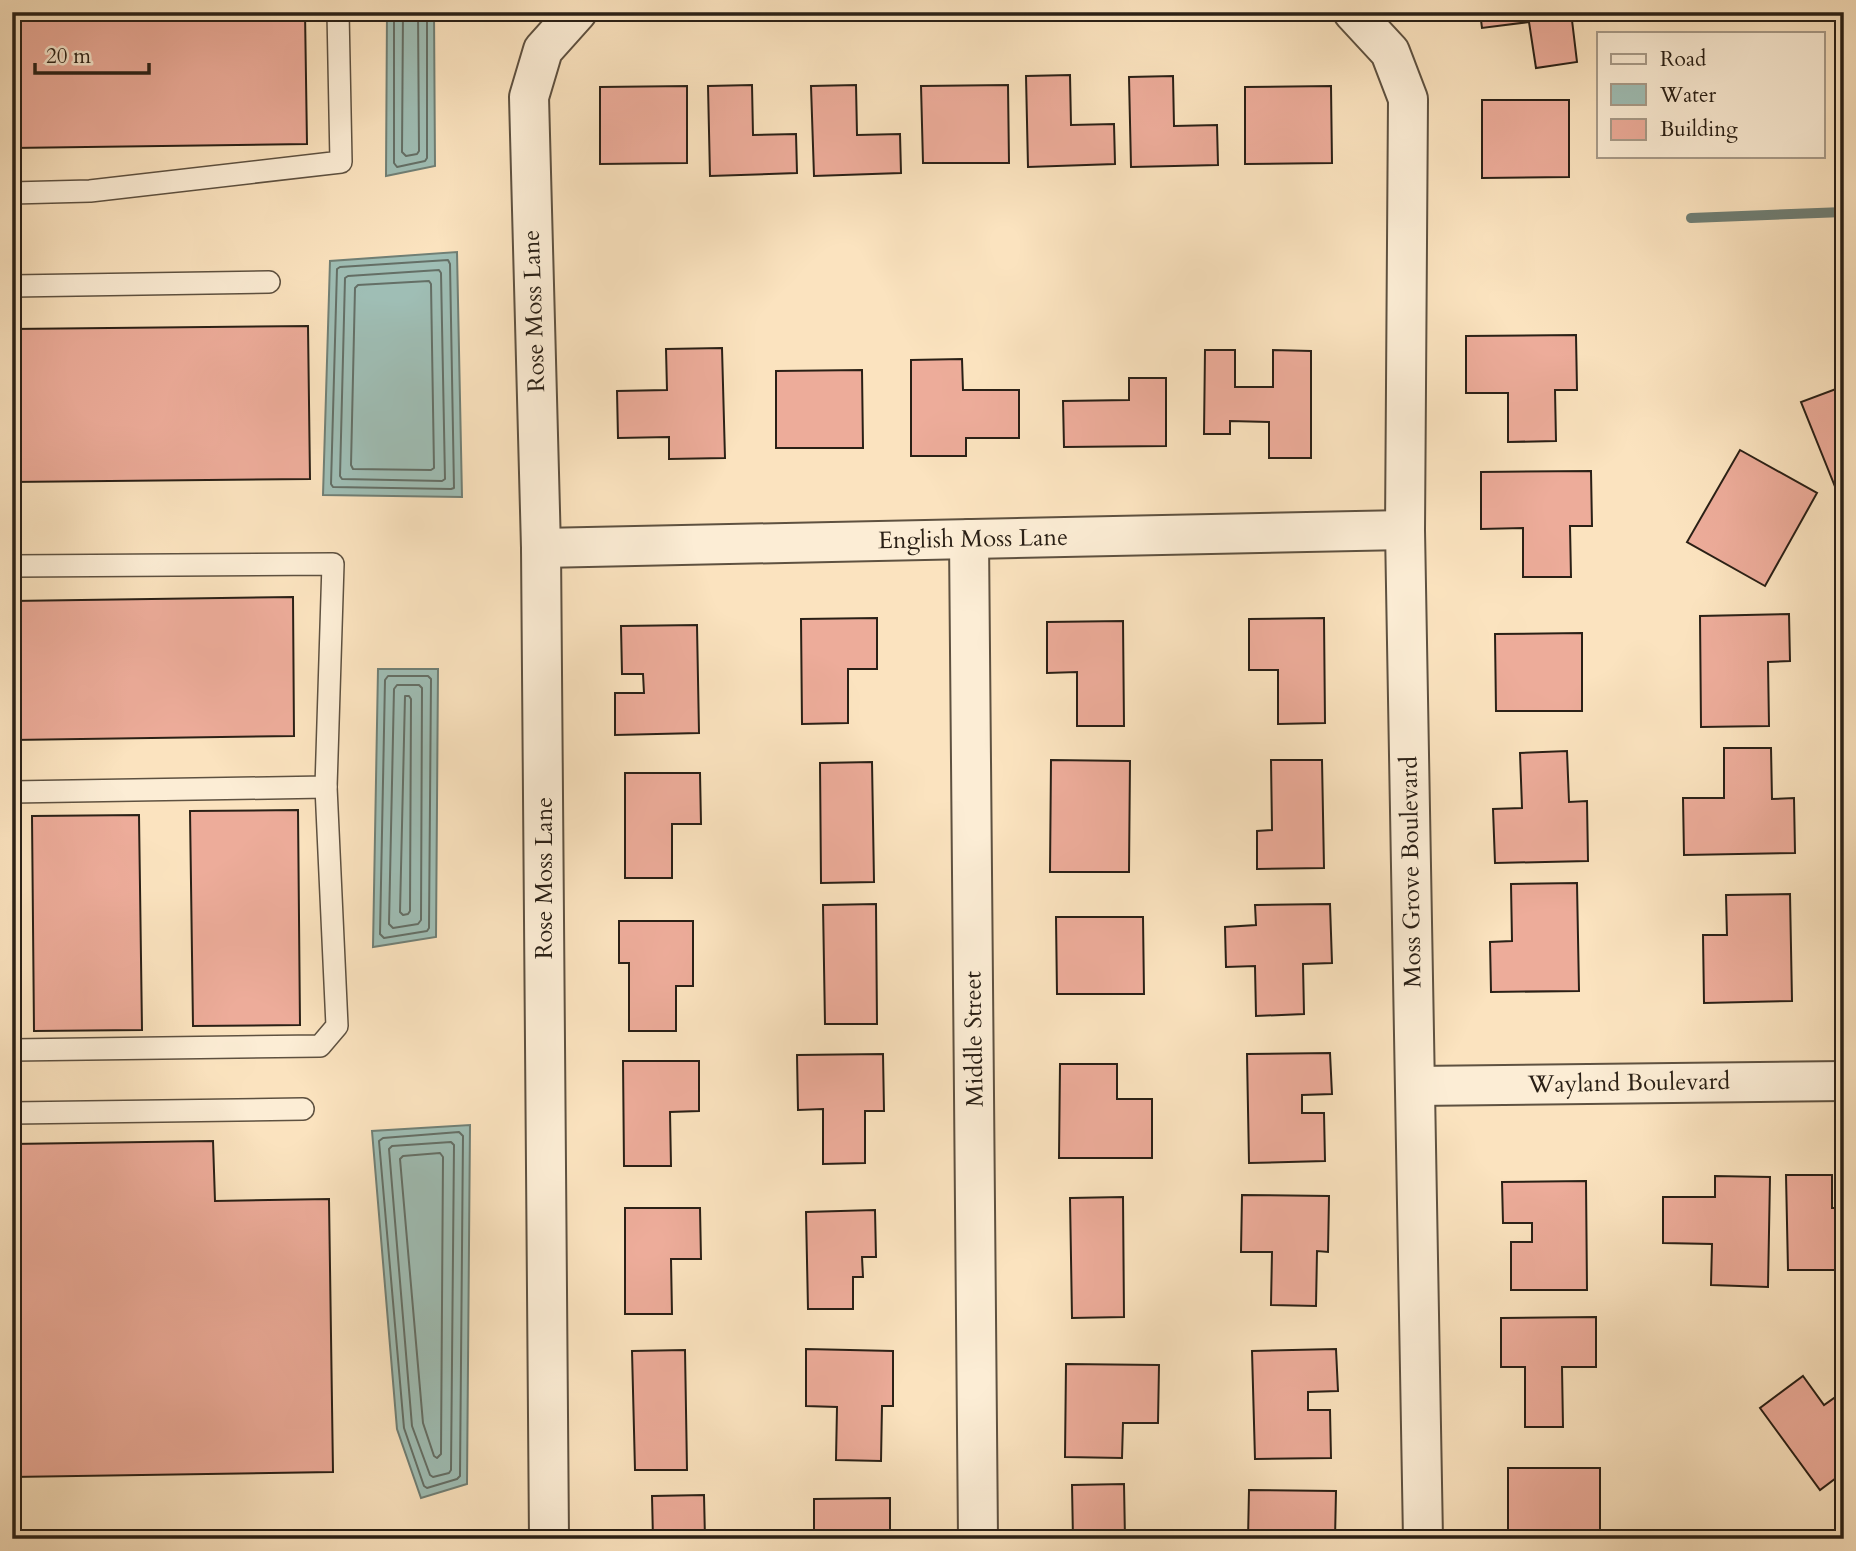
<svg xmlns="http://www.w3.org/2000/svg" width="1856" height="1551" viewBox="0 0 1856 1551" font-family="Cardo,serif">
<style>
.water{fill:#9fbeb5;stroke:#707f75;stroke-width:2}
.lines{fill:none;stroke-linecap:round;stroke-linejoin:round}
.shore{stroke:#646f66;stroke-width:2}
.stream{stroke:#707f75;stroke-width:10}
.building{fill:#edac9a;stroke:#2a2016;stroke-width:2}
.lane-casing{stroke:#5e5140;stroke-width:24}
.street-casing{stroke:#5e5140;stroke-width:42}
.lane{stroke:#fcedd5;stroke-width:21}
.street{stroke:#fcedd5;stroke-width:38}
.labels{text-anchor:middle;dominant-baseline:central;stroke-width:5;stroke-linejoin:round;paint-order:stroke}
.street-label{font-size:24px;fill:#2a2016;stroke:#fcedd5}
</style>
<rect width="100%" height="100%" fill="#fbe3bf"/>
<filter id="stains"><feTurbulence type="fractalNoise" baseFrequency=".00286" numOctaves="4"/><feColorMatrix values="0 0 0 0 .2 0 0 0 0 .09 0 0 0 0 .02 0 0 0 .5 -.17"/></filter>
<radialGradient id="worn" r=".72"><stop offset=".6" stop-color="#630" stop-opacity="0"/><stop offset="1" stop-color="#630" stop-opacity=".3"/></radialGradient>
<g class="water">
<polygon points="387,12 434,12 435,166 386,176"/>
<polygon points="457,252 462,497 323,495 330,261"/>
<polygon points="378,669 438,669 436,937 373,947"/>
<polygon points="470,1125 467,1484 421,1498 397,1429 372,1131"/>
</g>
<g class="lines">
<g class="shore">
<polyline points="394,12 394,163 397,167 425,161 427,158 427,12"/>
<polyline points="403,12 402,152 406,156 417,154 419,151 418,12"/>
<polygon points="448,260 450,264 454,488 451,489 333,487 331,484 337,269 340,267"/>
<polygon points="439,270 441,273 445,479 442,481 342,479 340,476 345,278 348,276"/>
<polygon points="429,281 431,284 434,468 431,470 353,469 351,465 355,288 358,285"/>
<polygon points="388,676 428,676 431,679 429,928 427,931 384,938 380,934 385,680"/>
<polygon points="397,685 419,685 422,688 421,920 418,924 393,928 389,924 394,689"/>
<polygon points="405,696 409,696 411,699 410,911 408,914 403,915 400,912"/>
<polygon points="459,1132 463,1136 460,1476 457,1479 427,1488 424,1486 404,1428 379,1141 383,1138"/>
<polygon points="451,1142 454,1145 451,1470 449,1473 433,1477 430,1475 412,1426 389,1149 392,1146"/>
<polygon points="440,1153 443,1157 441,1454 437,1458 434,1456 423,1423 400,1159 403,1156"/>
</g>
<polyline class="stream" points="1691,218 1844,212"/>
</g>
<g class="building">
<polygon points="12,12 305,12 307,144 12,148"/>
<polygon points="1480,12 1571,12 1577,62 1536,68 1529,22 1482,28"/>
<polygon points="1070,75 1071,125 1114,124 1115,164 1028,167 1026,76"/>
<polygon points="1173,76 1174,126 1217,125 1218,165 1131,167 1129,77"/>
<polygon points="752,85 753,135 796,134 797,173 710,176 708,86"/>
<polygon points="856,85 857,135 900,134 901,173 814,176 811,86"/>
<polygon points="1008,85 1009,163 923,163 921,86"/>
<polygon points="687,86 687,163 600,164 600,87"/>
<polygon points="1331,86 1332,163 1245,164 1245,87"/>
<polygon points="1482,100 1569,100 1569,177 1482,178"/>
<polygon points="308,326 310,479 12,482 12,329"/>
<polygon points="1576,335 1577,390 1555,390 1556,441 1508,442 1508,393 1466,393 1466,336"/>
<polygon points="722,348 725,458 669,459 669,437 618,438 617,391 667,390 666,349"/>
<polygon points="1205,350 1235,350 1235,387 1273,387 1273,350 1311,351 1311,458 1269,458 1269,422 1230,421 1230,434 1204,434"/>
<polygon points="962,359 963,390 1019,390 1019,438 966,438 966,456 911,456 911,360"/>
<polygon points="862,370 863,448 776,448 776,371"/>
<polygon points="1129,378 1166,378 1166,446 1064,447 1063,401 1129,400"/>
<polygon points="1844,386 1844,486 1836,489 1801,402"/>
<polygon points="1740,450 1817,493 1765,586 1687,542"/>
<polygon points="1591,471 1592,526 1570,526 1571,577 1523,577 1523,528 1481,529 1481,472"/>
<polygon points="293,597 294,736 12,740 12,601"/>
<polygon points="1789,614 1790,661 1768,662 1769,726 1701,727 1700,616"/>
<polygon points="877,618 877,669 848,669 848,723 802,724 801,619"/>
<polygon points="1324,618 1325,723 1278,724 1278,670 1249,670 1249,619"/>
<polygon points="1123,621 1124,726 1077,726 1077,672 1047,673 1047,622"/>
<polygon points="697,625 699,733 615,735 615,693 644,693 643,674 622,674 621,626"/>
<polygon points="1582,633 1582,711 1496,711 1495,634"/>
<polygon points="1724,748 1771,748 1772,799 1794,798 1795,853 1684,855 1683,798 1724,798"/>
<polygon points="1567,751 1569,802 1587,801 1588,861 1495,863 1493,809 1522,808 1520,753"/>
<polygon points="1051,760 1130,761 1129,872 1050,872"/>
<polygon points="1271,760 1322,760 1324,868 1257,869 1257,831 1272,830"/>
<polygon points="872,762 874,882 821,883 820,763"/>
<polygon points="625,773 700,773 701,824 672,824 672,878 625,878"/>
<polygon points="298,810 300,1025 193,1026 190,811"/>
<polygon points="139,815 142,1030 34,1031 32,816"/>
<polygon points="1577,883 1579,991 1491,992 1490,942 1512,941 1511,884"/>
<polygon points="1790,894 1792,1001 1704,1003 1703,935 1727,935 1726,895"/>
<polygon points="876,904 877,1024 825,1024 823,905"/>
<polygon points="1330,904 1332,963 1303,964 1304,1014 1256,1016 1255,966 1226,967 1225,927 1256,925 1255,905"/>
<polygon points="1056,917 1143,917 1144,994 1057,994"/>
<polygon points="619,921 693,921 693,986 676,986 676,1031 629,1031 629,963 619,963"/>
<polygon points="1330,1053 1332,1094 1302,1095 1302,1113 1324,1113 1325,1161 1249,1163 1247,1054"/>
<polygon points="883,1054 884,1111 865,1111 865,1163 823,1164 823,1109 798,1110 797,1055"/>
<polygon points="623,1061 699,1061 699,1111 670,1112 671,1166 624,1166"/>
<polygon points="1060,1064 1117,1064 1117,1099 1152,1099 1152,1158 1059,1158"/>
<polygon points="213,1141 215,1201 329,1199 333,1472 12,1477 12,1144"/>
<polygon points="1786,1175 1832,1175 1832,1208 1844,1208 1844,1270 1788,1270"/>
<polygon points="1715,1176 1770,1177 1768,1287 1711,1285 1712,1244 1663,1243 1663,1197 1715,1197"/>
<polygon points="1586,1181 1587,1290 1511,1290 1511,1242 1532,1242 1532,1223 1503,1223 1502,1182"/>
<polygon points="1242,1195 1329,1196 1328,1252 1317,1251 1316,1306 1271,1305 1272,1252 1241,1252"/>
<polygon points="1123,1197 1124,1317 1072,1318 1070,1198"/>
<polygon points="625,1208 700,1208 701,1259 671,1259 672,1314 625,1314"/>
<polygon points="875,1210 876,1257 862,1257 863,1277 853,1277 853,1309 808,1309 806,1212"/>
<polygon points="1596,1317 1596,1367 1562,1367 1563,1427 1525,1427 1525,1367 1501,1367 1501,1318"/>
<polygon points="806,1349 893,1351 893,1406 882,1406 881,1461 836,1460 837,1407 806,1406"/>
<polygon points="1336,1349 1338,1391 1308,1392 1308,1410 1330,1410 1331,1458 1255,1459 1252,1351"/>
<polygon points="685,1350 687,1470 635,1470 632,1351"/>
<polygon points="1066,1364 1159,1365 1158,1423 1123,1423 1122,1458 1065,1457"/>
<polygon points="1803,1376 1824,1405 1844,1391 1844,1472 1820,1490 1760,1408"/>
<rect x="1508" y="1468" width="92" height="71"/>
<polygon points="1124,1484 1125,1539 1073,1539 1072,1485"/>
<polygon points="1249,1490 1336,1491 1335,1539 1248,1539"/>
<polygon points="704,1495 705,1539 653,1539 652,1496"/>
<polygon points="890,1498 890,1539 814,1539 814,1499"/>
<polygon points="1799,1531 1800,1539 1703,1539 1703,1537"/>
</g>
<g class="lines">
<g class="lane-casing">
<g id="lane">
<polyline points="12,193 90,191 341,162 338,12"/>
<polyline points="12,286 269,282"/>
<polyline points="12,566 333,564 326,787 12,792"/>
<polyline points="12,1050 320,1046 337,1026 326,787"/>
<polyline points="12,1113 303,1109"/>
</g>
</g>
<g class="street-casing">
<g id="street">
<polyline points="1353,12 1390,52 1408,99 1405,530 1423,1539"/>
<polyline points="969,539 978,1539"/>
<polyline points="541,548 1405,530"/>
<polyline points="1415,1086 1844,1081"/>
<polyline points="549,1539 541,548 529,97 543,50 577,12"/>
</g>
</g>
<use href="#lane" class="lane"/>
<use href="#street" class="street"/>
</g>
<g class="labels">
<g class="street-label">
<text transform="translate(534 311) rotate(-92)">Rose Moss Lane</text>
<text transform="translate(973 539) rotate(-1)">English Moss Lane</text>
<text transform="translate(1411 872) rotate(-91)">Moss Grove Boulevard</text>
<text transform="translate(544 878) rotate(-90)">Rose Moss Lane</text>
<text transform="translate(974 1039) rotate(-91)">Middle Street</text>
<text transform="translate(1629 1083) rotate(-1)">Wayland Boulevard</text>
</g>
</g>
<rect width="1856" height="1551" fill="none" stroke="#fbe3bf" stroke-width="42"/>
<rect x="14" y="14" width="1828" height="1523" fill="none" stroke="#2a2016" stroke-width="3.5"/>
<rect x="21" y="21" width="1814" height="1509" fill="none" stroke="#2a2016" stroke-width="2"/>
<rect x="1597" y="32" width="228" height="126" fill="#fcedd5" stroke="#a89b89" stroke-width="2"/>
<rect x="1611" y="54" width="35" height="10" fill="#fcedd5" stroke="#a89b89" stroke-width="2"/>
<text x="1660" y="66" font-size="21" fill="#2a2016">Road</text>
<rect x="1611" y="84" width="35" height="21" fill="#9fbeb5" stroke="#a89b89" stroke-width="2"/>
<text x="1660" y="102" font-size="21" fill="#2a2016">Water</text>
<rect x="1611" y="119" width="35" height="21" fill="#edac9a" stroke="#a89b89" stroke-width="2"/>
<text x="1660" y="136" font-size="21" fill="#2a2016">Building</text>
<path d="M35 63v10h114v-10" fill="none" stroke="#2a2016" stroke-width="3.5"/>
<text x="46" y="63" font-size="21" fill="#2a2016" stroke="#fcedd5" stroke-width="5" paint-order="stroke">20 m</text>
<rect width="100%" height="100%" filter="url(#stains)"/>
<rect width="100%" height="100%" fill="url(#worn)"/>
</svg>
